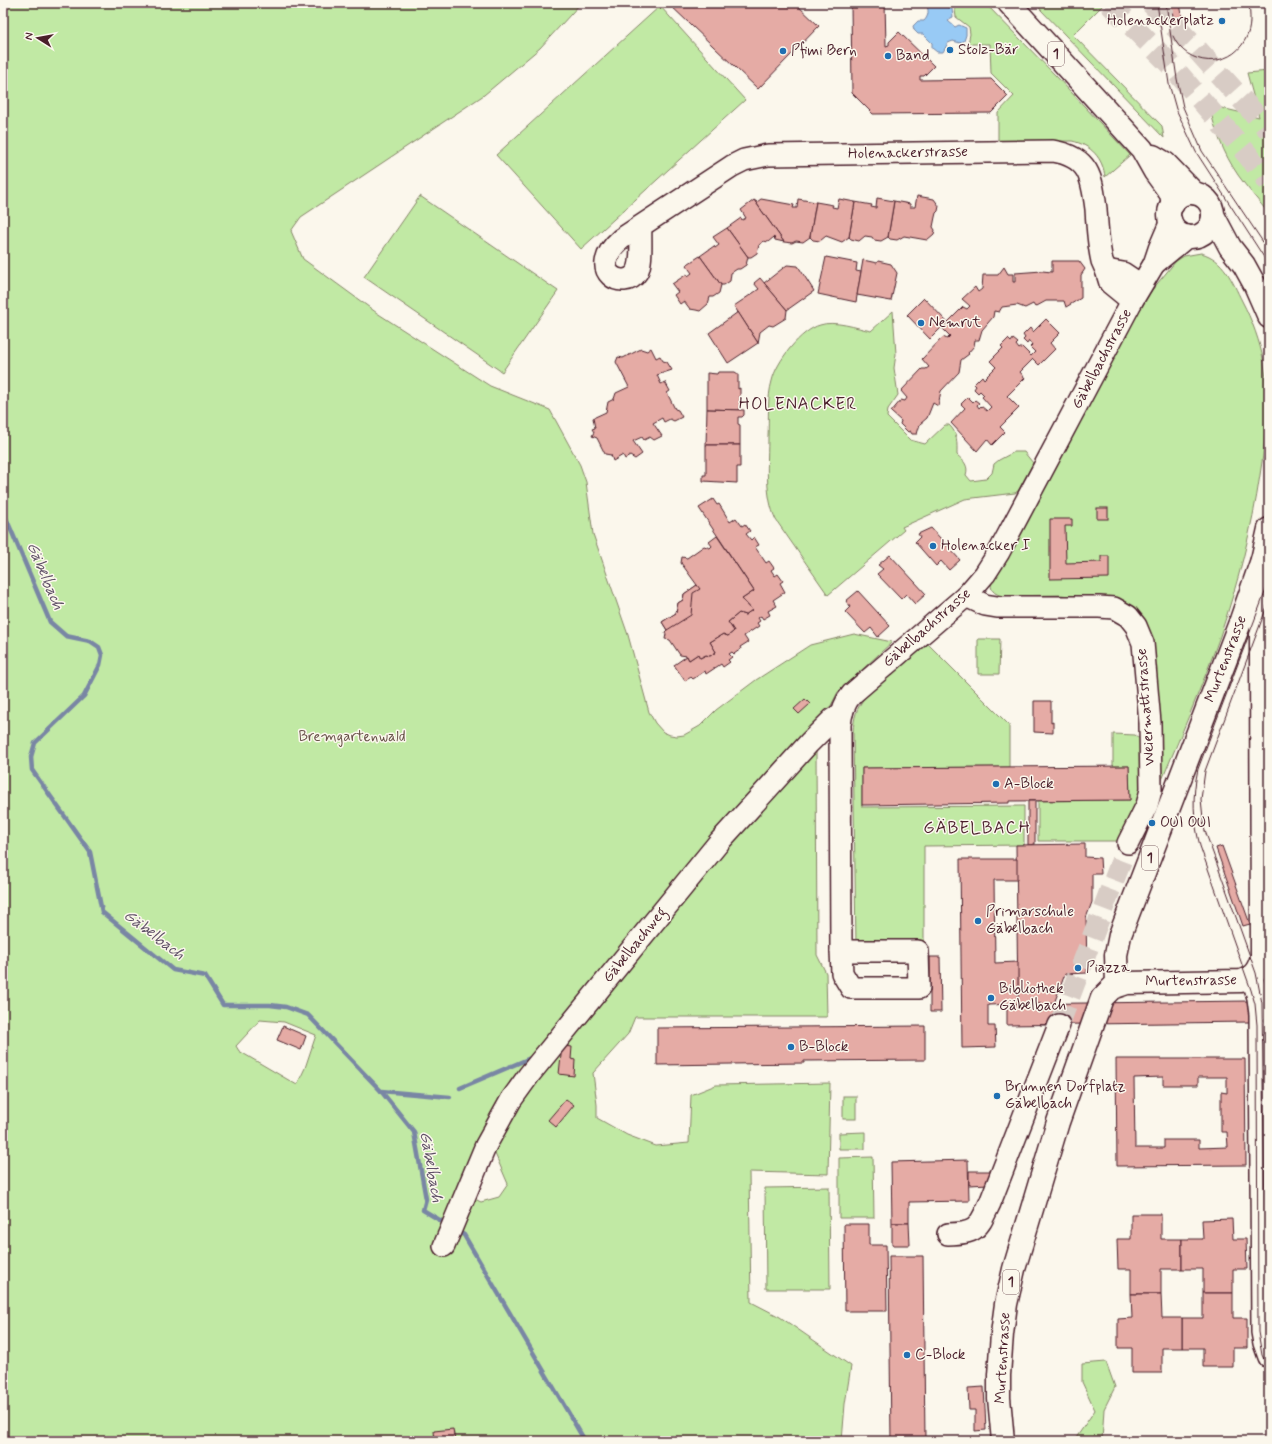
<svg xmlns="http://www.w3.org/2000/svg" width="1272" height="1444" viewBox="0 0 1272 1444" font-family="Mynerve,sans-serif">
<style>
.green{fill:#c1e9a4;stroke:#868468;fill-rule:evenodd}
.water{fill:#98caf5;stroke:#7986a4}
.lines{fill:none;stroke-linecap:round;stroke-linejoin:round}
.stream{stroke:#7986a4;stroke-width:4.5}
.building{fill:#e5aba5;stroke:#4a1f2b;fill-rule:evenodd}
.minor-tunnel{stroke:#d8ccc5;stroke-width:21;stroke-dasharray:21 10;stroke-linecap:butt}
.highway-tunnel{stroke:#d8ccc5;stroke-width:22;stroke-dasharray:22 11;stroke-linecap:butt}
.minor-casing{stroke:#4a1f2b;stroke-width:24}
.major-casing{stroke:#4a1f2b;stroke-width:25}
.minor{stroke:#fbf7ec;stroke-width:21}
.major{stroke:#fbf7ec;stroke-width:22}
.tram{stroke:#4a1f2b;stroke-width:1}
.poi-dot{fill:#1f6fb2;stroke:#fbf7ec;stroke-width:1.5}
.labels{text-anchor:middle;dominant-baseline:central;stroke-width:3;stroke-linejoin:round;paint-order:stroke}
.shield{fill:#fbf7ec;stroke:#7f6065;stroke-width:1}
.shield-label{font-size:14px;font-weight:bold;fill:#4a1f2b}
.poi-label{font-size:15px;fill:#4a1f2b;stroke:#fbf7ec;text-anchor:start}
.street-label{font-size:15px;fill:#4a1f2b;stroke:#fbf7ec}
.park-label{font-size:15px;fill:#685249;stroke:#fbf7ec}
.water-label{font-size:16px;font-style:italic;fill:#615268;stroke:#fbf7ec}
.quarter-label{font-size:17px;letter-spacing:1px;fill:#4a1f2b;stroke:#fbf7ec}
</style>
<rect width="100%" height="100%" fill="#fbf7ec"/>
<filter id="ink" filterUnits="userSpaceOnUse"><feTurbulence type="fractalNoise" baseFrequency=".025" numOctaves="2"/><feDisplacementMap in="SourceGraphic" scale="8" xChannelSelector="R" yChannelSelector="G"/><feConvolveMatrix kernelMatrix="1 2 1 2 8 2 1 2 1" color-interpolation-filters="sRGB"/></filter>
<g filter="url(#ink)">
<g class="green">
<path d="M3,3h578l-41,45 -56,47 -183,122 -10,14 12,28 74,54 113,73 60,24 30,55 6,17 7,52 35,101 21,77 6,11 8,9 7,3 7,1 7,-1 16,-9 16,-16 40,-30 54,-35 44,-11 38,8 -54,50 -14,27 -290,335 -76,137 23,11 18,-5 9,-13 -15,-35 11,-21 57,-82h5l8,-10 1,-10 133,-162 108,-115 1,206 9,18 1,44h-192l-7,17 -35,39 4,32v13l30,17 29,11 33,-3 2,-48 25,-10 114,-2 -2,91 -79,-2 2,130 29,15 71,49 -6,38 -3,37h-839zM260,1020l24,2 32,13 -11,33 -8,17 -58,-34 -3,-5z"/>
<path d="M954,3h31l71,73 74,79 -25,22c-2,-19 -14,-32 -33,-36l-74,1v-29l16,-17 -23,-23 -1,-29h-22l2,-10 -1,-7 -13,-10z"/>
<polygon points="1036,3 1105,3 1073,35 1162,126 1164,138 1041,10"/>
<polygon points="660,6 745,100 581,249 496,155"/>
<path d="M1269,71v143c-10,-13 -22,-26 -31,-39 -15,-22 -23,-45 -29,-70l50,12 -12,-44z"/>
<polygon points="420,196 558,291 502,372 364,277"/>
<path d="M1201,253c23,6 31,28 41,48 10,19 18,41 22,62 6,38 2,75 -4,112 -8,54 -22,108 -40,161 -18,51 -40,101 -61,151l-9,-144 -63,-45 -26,-3 -58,1c-9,-2 -14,-6 -11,-16l121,-229 34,-55 29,-35 8,-5z"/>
<path d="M893,311l3,43 -2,14 4,27 -10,14 -1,8 23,23 15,4 20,-19h4c9,8 8,18 8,30 7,6 12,11 9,20l5,6 15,-2 6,-6 2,-9 5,-4 15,-8h10l9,11 -15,28 -3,2 -50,6 -63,28 2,3 -76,65 -52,-75c-12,-25 -8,-57 -8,-84 1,-18 -1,-38 4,-55 4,-19 29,-51 48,-56 14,-5 37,3 51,6z"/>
<polygon points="978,639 1000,639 999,674 978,674"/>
<path d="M928,644l81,81v42l-147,1v39l162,-1v39l-100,1v99l-68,1 -3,-214c1,-15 3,-23 12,-35z"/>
<polygon points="1113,734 1135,735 1139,738 1142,748 1140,791 1135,804 1117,841 1038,841 1038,801 1130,800 1129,766 1113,766"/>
<rect x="843" y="1096" width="13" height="23"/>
<polygon points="865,1132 865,1149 839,1149 839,1133"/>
<polygon points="873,1157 874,1218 839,1218 839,1158"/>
<polygon points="829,1187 830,1289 766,1289 765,1188"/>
<polygon points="1106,1362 1115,1387 1104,1409 1102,1441 1076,1441 1076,1438 1095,1410 1082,1382 1082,1364"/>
</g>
<path class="water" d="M926,3h11l-1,2 2,2 7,-2 7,4 1,8 -4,2 -1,2 7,6 4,-2 7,3v7l-2,6 -4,2 -7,-2 -5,2 -5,9h-6l-5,-4v-5l-9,-9h-5l-4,-4 -1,-4 5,-5h6c5,-5 5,-11 2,-18z"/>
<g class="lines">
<g class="stream">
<polyline points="3,511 50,622 66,636 90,641 99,647 102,655 100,665 84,696 35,743 31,757 32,770 90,852 102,912 173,970 205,976 223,1005 270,1005 286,1007 308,1015 381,1091 414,1132 426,1199 423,1210 448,1225"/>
<polyline points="460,1088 535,1056"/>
<polyline points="381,1091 450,1097"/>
<polyline points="456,1230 464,1235 585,1441"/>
</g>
</g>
<g class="building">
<polygon points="668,3 795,3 819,26 758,89"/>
<polygon points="851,3 885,3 886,46 889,45 889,42 899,32 934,66 924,76 920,76 920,80 991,79 1008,96 991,113 873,114 852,93"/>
<polygon points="1171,3 1180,3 1183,22 1174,23"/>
<polygon points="917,196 934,199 939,206 938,211 936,213 935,217 933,227 935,230 934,234 927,240 904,236 897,240 890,239 888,237 894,201 910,204 910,207 915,207"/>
<polygon points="877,198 894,201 888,237 881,241 874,240 872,237 865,236 859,241 851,239 849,237 855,202 872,205 871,207 876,208"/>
<polygon points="761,199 794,205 793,208 797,208 798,199 816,202 810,237 803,242 796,241 792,243 784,242 754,200 757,202"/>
<polygon points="839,199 855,202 849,237 842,242 826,236 820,241 813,240 810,237 816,202 833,205 832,207 837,208"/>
<polygon points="754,200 784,242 775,240 774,237 768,242 764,241 759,245 757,253 751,257 748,257 727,228 741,218 742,220 746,218 741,210"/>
<polygon points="727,228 748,257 746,265 740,269 737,269 731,273 730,281 724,285 721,285 700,256 714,246 715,248 719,245 713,237"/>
<polygon points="700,256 721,285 719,293 713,297 710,297 708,304 700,311 696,310 690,309 684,301 680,304 674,295 678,292 672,284 687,274 688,276 692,273 686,265"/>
<polygon points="826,257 857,263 856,271 861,272 856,302 818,294"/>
<polygon points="863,260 877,263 878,261 891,264 897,273 891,301 857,295"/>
<polygon points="1052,261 1079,261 1085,269 1081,275 1081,298 1066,307 1064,301 1046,301 1035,307 1033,304 1025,308 1017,305 1002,307 999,312 994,311 993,317 982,330 979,340 975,340 974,346 968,353 969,354 961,360 959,372 941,391 938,406 933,403 927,418 920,424 917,434 912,434 910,431 908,432 900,424 901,421 891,412 901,400 905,401 907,398 901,391 922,369 926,369 929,367 922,359 943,337 947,339 950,336 942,328 963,307 967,309 970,306 962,299 975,287 978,292 982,289 983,275 998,275 1004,267 1008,274 1013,274 1013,282 1015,282 1015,273 1042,271 1052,272"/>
<polygon points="787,265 798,266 814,291 787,310 764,283"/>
<polygon points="760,278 787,310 786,318 773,326 769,325 760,332 758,343 734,306 759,289 754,283"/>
<polygon points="924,298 947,322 930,339 907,315"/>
<polygon points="738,312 758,343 728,363 709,333"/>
<polygon points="1046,319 1060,333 1050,343 1055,349 1039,365 1033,359 1020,372 1025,378 1007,396 1019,408 1000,427 1005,432 992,445 987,439 977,451 951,423 965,408 961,404 968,397 973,402 975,400 979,403 977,405 979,408 981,406 987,411 991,407 982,397 984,395 980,391 978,393 974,389 976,386 974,384 982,376 984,379 996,367 990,361 1003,348 1001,346 1008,339 1011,342 1013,339 1018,343 1016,345 1019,349 1022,347 1031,356 1035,352 1030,347 1032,345 1029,341 1027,344 1023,340 1025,338 1023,335 1030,328 1033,332"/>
<polygon points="651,348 656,358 660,356 663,361 667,362 672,370 657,375 661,384 665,382 670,391 667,393 675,409 678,410 682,417 674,421 670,419 664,422 662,418 653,423 662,436 654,440 650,437 644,440 642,437 633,441 642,454 635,459 630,456 625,459 623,455 613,461 611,455 605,454 597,438 592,436 594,432 592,429 595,428 593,418 606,412 608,402 614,399 616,393 629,387 616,362 618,357 623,358 641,349 647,351"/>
<polygon points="718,372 735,372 738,374 738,389 740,388 740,410 707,409 707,373 717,374"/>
<polygon points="707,409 744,410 744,415 742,417 738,417 738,424 740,425 740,445 706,445"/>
<polygon points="706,445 740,445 740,467 737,467 737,483 703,481 703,475 706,475"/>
<polygon points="713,499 717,505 719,504 730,522 736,518 742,526 745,524 750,531 746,534 751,540 754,537 759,545 755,547 766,563 769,561 774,568 771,570 775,576 778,574 783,581 780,583 785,592 773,600 777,606 768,611 770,615 763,619 761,616 758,618 760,621 757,623 759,626 744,636 748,642 740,647 741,649 734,654 732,652 729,654 732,657 728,660 730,662 723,667 721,664 706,674 705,671 693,679 691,677 685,681 674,665 687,656 689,660 698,654 700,658 706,655 710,656 716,652 710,642 723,634 728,636 734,631 728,622 739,613 745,615 752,610 742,599 754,591 699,508"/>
<rect x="1097" y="508" width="11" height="11"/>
<polygon points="1050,519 1072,519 1072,526 1065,526 1066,563 1101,562 1101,556 1109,556 1109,578 1050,579"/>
<polygon points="931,528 960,560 949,570 941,561 936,566 915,542 920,537 918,534"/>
<polygon points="717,536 754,591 742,599 752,610 745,615 739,613 728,622 734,631 728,636 723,634 710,642 716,652 710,656 706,655 700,658 698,654 689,660 687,656 680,655 670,640 665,639 666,634 665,632 667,630 662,622 676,613 678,603 683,600 684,594 697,585 681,563 682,557 687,558 704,546 710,548 712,546 709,542"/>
<polygon points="890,555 926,594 915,604 906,594 901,599 877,574 883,569 878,565"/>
<polygon points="697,585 700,589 693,593 691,615 667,630 662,622 676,613 678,603 683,600 684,594"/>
<polygon points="858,591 890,626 878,637 871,628 865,633 845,612 850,607 846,601"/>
<polygon points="805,699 810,704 799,714 794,709"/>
<polygon points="1034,701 1051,701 1051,723 1053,722 1053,733 1034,732"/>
<polygon points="1129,766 1130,800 1009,801 1009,803 862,805 862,768"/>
<polygon points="1028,801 1035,801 1035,844 1028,845"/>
<polygon points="1085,844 1085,857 1100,858 1101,874 1092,874 1092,902 1086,918 1087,973 1065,974 1046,1025 1040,1025 1039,1004 1018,1004 1016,845"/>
<polygon points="1222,846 1250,924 1243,926 1216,848"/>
<polygon points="960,859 1017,859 1017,880 994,880 995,963 1018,962 1018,1004 988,1005 988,1026 995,1026 996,1047 962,1048"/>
<polygon points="930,957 940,957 941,1012 930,1012"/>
<polygon points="1249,1001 1250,1022 1007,1025 1007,1004"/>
<polygon points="283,1026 306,1036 301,1050 277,1040"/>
<polygon points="925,1026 925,1060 804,1061 804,1063 657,1065 657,1028"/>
<polygon points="562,1046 572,1047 571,1059 575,1060 574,1076 559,1074"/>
<path d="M1116,1059h129l1,106 -129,1zM1163,1077v8h35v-8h29v16l-6,-1v40h6l1,15 -29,1v-8h-35v8h-29l-1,-70z"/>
<polygon points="566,1099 574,1105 556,1127 548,1120"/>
<polygon points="968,1160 969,1201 909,1202 909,1223 892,1223 891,1162"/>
<polygon points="969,1171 994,1171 989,1184 969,1185"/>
<polygon points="1131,1214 1161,1214 1161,1239 1182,1239 1182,1269 1161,1269 1161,1294 1131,1294 1131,1269 1118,1269 1117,1239 1131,1239"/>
<polygon points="1232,1219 1233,1239 1246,1239 1247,1269 1233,1269 1233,1293 1203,1293 1203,1269 1182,1269 1182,1239 1203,1239 1202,1220"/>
<polygon points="892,1223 909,1223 910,1245 892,1245"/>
<polygon points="844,1224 869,1224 869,1245 886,1245 887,1311 845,1311"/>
<polygon points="889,1256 923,1256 925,1441 891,1441"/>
<polygon points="1203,1293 1233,1293 1233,1318 1247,1318 1247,1348 1233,1348 1233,1367 1203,1367 1203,1348 1182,1348 1182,1318 1203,1318"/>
<polygon points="1131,1294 1161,1294 1162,1318 1182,1318 1182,1348 1162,1348 1162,1373 1132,1373 1132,1348 1118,1348 1118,1319 1132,1318"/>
<polygon points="984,1387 986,1430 975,1431 975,1410 969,1410 968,1388"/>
<polygon points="453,1429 455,1441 435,1441 434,1431"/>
<polygon points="1178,1438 1190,1438 1201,1441 1160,1441"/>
</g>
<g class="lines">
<polyline class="minor-tunnel" points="1059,1025 1128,843"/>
<g class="highway-tunnel">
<polyline points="1109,3 1170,64 1247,154 1269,182"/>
<polyline points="1151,3 1193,45 1269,130"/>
</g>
<g class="minor-casing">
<g id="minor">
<path d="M641,226c-1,12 2,36 -4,46 -12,20 -53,0 -16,-33l111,-73 12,-6 24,-5 285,-4c36,6 39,26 43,58 1,17 2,35 6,52l4,9 4,13 22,18"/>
<polyline points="1154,264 1188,236"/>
<polyline points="1106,270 1123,273 1141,285"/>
<polyline points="966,596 985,605 997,607 1099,607 1114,608 1128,616 1136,626 1143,643 1150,723 1151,790 1147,805 1128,843"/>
<path d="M841,951l-1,-226c1,-12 4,-22 12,-31l114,-98 19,-22 14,-22 133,-251 22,-37 5,-15 12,-28"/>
<polygon points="841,951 918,951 919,988 851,988 842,973"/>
<polyline points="1252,976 1258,998 1260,1014 1262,1332 1264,1343 1269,1357"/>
<path d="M948,1234c30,-1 30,-6 42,-31l69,-178"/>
<polyline points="444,1246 486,1145 511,1100 529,1075 720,841 809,743 833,719 842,713"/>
</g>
</g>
<g class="major-casing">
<g id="major">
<polyline points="1009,3 1142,149 1155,172 1171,194 1173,204"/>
<polyline points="1153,156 1165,163 1194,193"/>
<circle cx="1191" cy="215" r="22"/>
<polyline points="1213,215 1230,247 1244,265 1255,285 1269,317"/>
<polyline points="1117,985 1116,955 1120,935 1241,620 1262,560 1269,529"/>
<path d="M1003,1441l-4,-43v-23l3,-41 4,-30 8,-35 44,-147 44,-124 10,-10 15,-5 114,-2c13,-4 18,-12 21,-25l-1,-305v-29l3,-25 -2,-37"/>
</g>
</g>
<use href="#minor" class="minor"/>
<use href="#major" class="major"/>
<g class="tram">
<polyline points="1157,3 1169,84 1176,109 1196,152 1269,265"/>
<polyline points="1166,3 1177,79 1183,107 1202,151 1269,251"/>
<path d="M1173,36c13,31 57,33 72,4 7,-12 5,-25 4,-37"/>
<path d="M1269,582l-71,187c-6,27 -5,50 2,77l51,144 4,14 2,21 1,307 4,23 7,15"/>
<polyline points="1269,601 1205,771 1201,799 1204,828 1256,973 1262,1003 1266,1290 1266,1331 1269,1345"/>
</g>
</g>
</g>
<g class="poi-dot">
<circle cx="1222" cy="21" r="4"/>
<circle cx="950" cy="50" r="4"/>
<circle cx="783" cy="51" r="4"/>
<circle cx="888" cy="56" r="4"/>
<circle cx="921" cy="323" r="4"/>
<circle cx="933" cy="546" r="4"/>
<circle cx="996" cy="784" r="4"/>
<circle cx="1152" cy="823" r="4"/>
<circle cx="978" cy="921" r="4"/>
<circle cx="1078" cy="968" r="4"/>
<circle cx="991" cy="998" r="4"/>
<circle cx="791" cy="1047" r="4"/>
<circle cx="997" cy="1096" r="4"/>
<circle cx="907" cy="1355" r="4"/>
</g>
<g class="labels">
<g class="shield">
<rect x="1048" y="42" width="16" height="24" rx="3"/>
<rect x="1142" y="846" width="16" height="24" rx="3"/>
<rect x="1003" y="1270" width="16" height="24" rx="3"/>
</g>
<g class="shield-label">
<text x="1056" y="54">1</text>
<text x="1150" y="858">1</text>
<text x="1011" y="1282">1</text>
</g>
<g class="poi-label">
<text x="1214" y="21" text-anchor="end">Holenackerplatz</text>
<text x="958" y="50">Stolz-Bär</text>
<text x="791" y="51">Pfimi Bern</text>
<text x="896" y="56">Band</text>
<text x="929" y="323">Nemrut</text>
<text x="941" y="546">Holenacker I</text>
<text x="1004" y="784">A-Block</text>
<text x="1160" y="823">OUI OUI</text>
<text x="986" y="912">Primarschule<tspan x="986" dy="17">Gäbelbach</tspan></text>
<text x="1086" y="968">Piazza</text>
<text x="999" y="989">Bibliothek<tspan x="999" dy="17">Gäbelbach</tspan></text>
<text x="799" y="1047">B-Block</text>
<text x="1005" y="1087">Brunnen Dorfplatz<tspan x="1005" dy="17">Gäbelbach</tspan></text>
<text x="915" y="1355">C-Block</text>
</g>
<g class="street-label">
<text transform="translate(908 153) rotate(-1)">Holenackerstrasse</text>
<text transform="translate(1102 359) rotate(-62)">Gäbelbachstrasse</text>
<text transform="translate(927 628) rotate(-41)">Gäbelbachstrasse</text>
<text transform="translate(1226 659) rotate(-69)">Murtenstrasse</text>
<text transform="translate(1146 707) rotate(-94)">Weiermattstrasse</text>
<text transform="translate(635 945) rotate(-51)">Gäbelbachweg</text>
<text transform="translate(1191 981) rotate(-1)">Murtenstrasse</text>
<text transform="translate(1003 1358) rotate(-87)">Murtenstrasse</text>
</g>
<g class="park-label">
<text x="352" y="737">Bremgartenwald</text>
</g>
<g class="water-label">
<text transform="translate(45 576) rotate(67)">Gäbelbach</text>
<text transform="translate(154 935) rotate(37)">Gäbelbach</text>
<text transform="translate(431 1167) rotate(80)">Gäbelbach</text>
</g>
<g class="quarter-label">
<text x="798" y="404">HOLENACKER</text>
<text x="977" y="828">GÄBELBACH</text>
</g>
</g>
<rect width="1272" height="1444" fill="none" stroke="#fbf7ec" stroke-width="16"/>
<rect x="8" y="8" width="1256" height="1428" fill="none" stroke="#4a1f2b" stroke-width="1.5" filter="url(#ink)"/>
<g transform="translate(38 38) rotate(281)" stroke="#fbf7ec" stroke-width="3" paint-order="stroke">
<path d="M0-3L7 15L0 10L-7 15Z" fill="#4a1f2b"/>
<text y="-6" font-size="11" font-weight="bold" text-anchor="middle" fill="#4a1f2b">N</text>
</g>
</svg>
